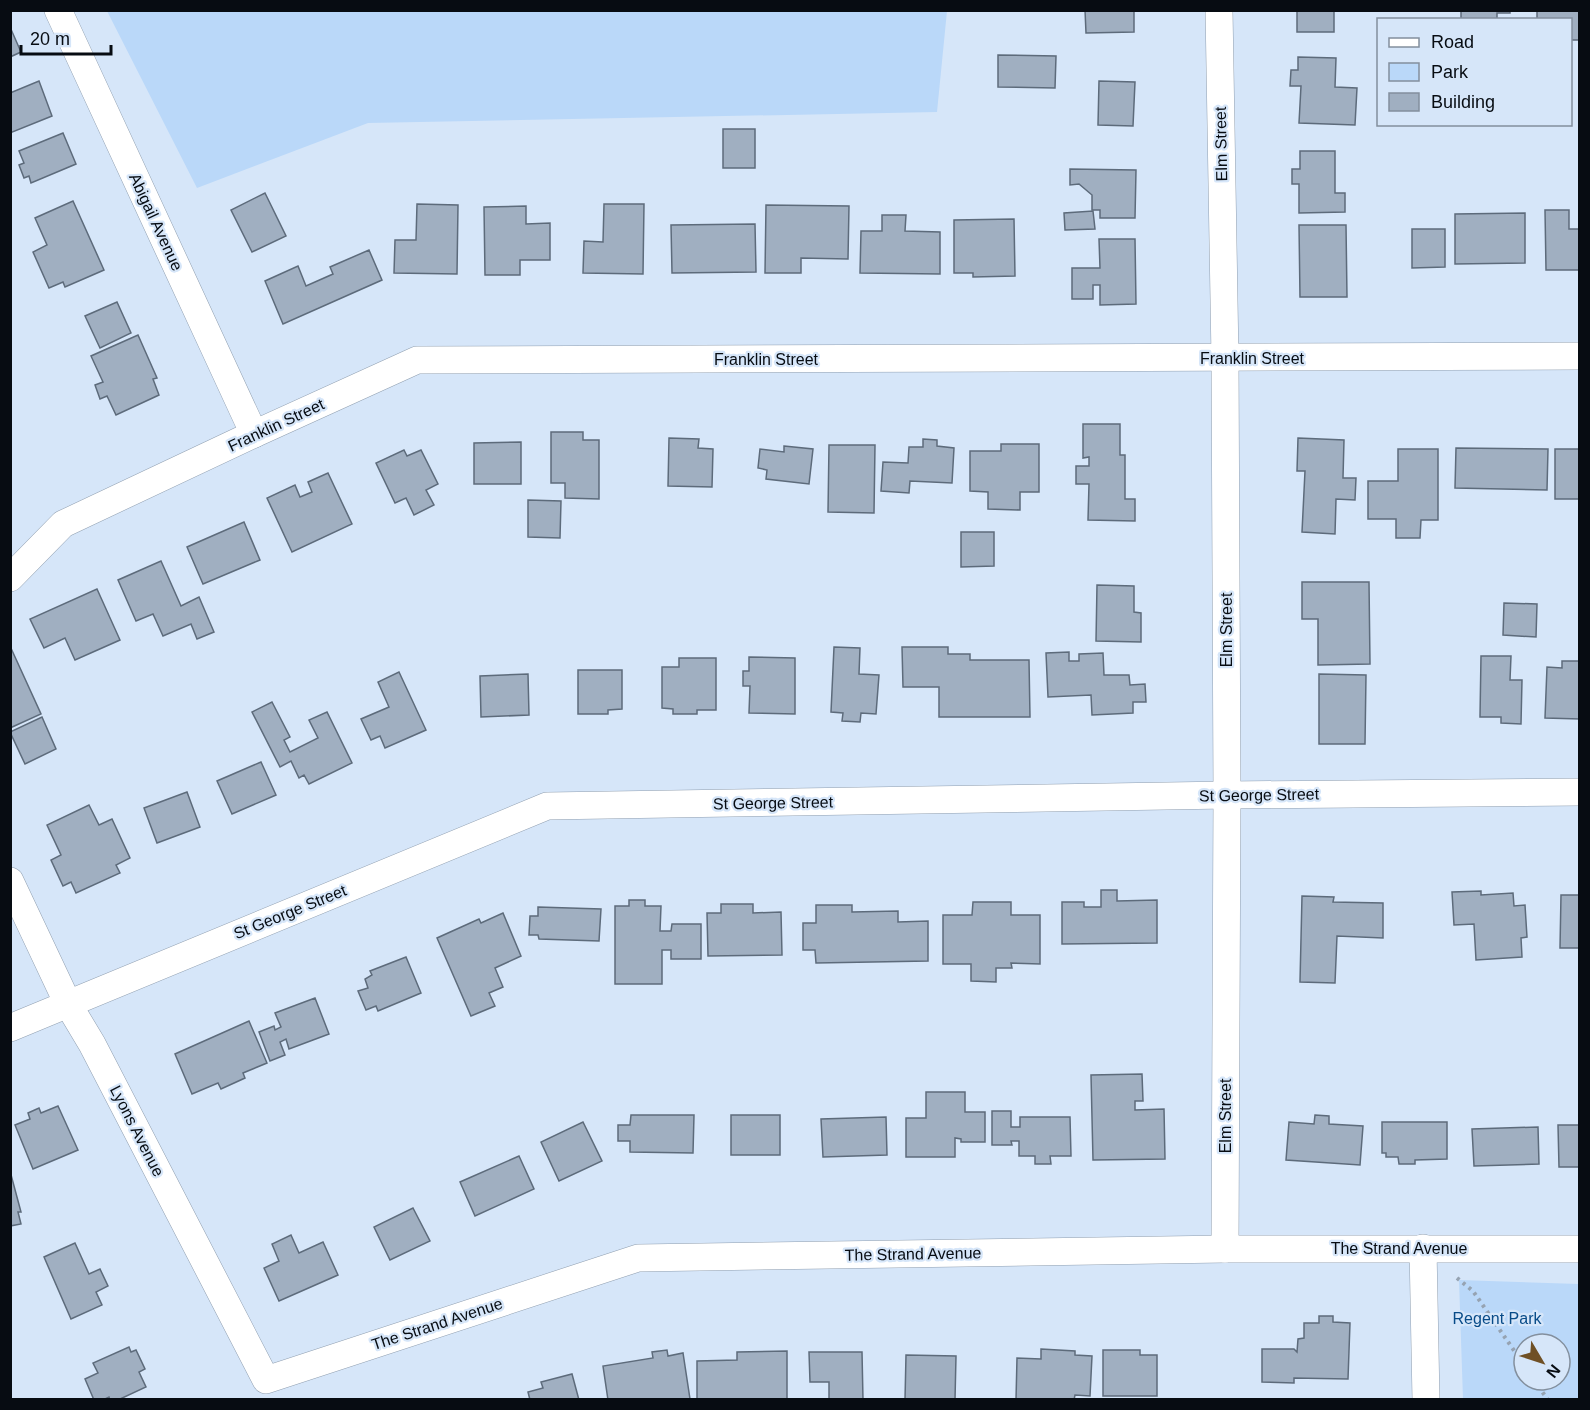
<svg xmlns="http://www.w3.org/2000/svg" width="1590" height="1410" viewBox="0 0 1590 1410" font-family="Arial,sans-serif">
<style>
.green{fill:#bad8f9;fill-rule:evenodd}
.building{fill:#a0afc1;stroke:#5d6b7b;stroke-width:1.5}
.lines{fill:none;stroke-linecap:round;stroke-linejoin:round}
.street-casing{stroke:#909fb0;stroke-width:28}
.path{stroke:#96a3b2;stroke-width:4;stroke-dasharray:3 4.5;stroke-linecap:butt}
.street{stroke:#fff;stroke-width:27}
.labels{text-anchor:middle;dominant-baseline:central;stroke-width:4.5;stroke-linejoin:round;paint-order:stroke}
.street-label{font-size:16px;fill:#070c12;stroke:#d6e6f9}
.park-label{font-size:16px;fill:#084b88;stroke:#d6e6f9}
</style>
<rect width="100%" height="100%" fill="#d6e6f9"/>
<g class="green">
<polygon points="107,11 947,11 937,112 368,123 197,188"/>
<path d="M1459,1280l120,4v115h-116zM1524,1344h36v36h-36z"/>
</g>
<g class="building">
<polygon points="1085,10 1134,10 1134,32 1086,33"/>
<rect x="1297" y="10" width="37" height="22"/>
<polygon points="1461,10 1510,10 1510,13 1497,13 1497,20 1461,20"/>
<polygon points="1537,10 1580,10 1580,40 1570,40 1570,20 1537,20"/>
<polygon points="10,27 21,52 10,57"/>
<polygon points="998,55 1056,56 1055,88 998,87"/>
<polygon points="1298,57 1336,58 1335,87 1357,88 1355,125 1299,123 1301,86 1290,86 1291,70 1298,70"/>
<polygon points="39,81 52,116 10,133 10,93"/>
<polygon points="1099,81 1135,82 1133,126 1098,125"/>
<rect x="723" y="129" width="32" height="39"/>
<polygon points="63,133 76,164 31,183 29,176 24,178 19,165 24,163 19,151"/>
<polygon points="1300,151 1335,151 1335,193 1345,193 1345,212 1299,213 1299,184 1292,184 1292,169 1300,169"/>
<polygon points="1070,169 1136,170 1135,218 1100,218 1100,210 1092,210 1092,195 1079,184 1070,185"/>
<polygon points="265,193 286,236 252,252 231,210"/>
<polygon points="73,201 104,270 65,287 63,282 49,288 33,252 47,245 35,218"/>
<polygon points="417,204 458,205 457,274 394,273 395,240 416,240"/>
<polygon points="604,204 644,204 643,274 583,273 584,241 603,242"/>
<polygon points="766,205 849,206 848,259 801,258 801,273 765,273"/>
<polygon points="526,206 526,224 550,223 550,260 520,260 520,275 485,275 484,207"/>
<polygon points="1545,210 1569,210 1569,229 1580,229 1580,270 1546,270"/>
<polygon points="1093,211 1095,229 1065,230 1064,213"/>
<polygon points="1525,213 1525,263 1455,264 1455,214"/>
<polygon points="882,215 906,215 905,231 940,232 940,274 860,273 861,231 882,231"/>
<polygon points="1014,219 1015,276 973,277 973,273 954,273 954,220"/>
<polygon points="755,224 756,272 672,273 671,225"/>
<polygon points="1299,225 1346,225 1347,297 1300,297"/>
<polygon points="1412,229 1445,229 1445,267 1412,268"/>
<polygon points="1099,239 1135,239 1136,304 1100,305 1100,285 1093,285 1093,299 1072,299 1072,268 1100,268"/>
<polygon points="369,250 382,280 283,324 265,281 298,266 306,286 333,274 330,267"/>
<polygon points="117,302 131,333 100,348 85,316"/>
<polygon points="138,335 157,378 153,379 159,395 116,415 107,396 100,399 95,385 103,382 91,356"/>
<polygon points="1083,424 1120,424 1120,455 1125,455 1125,499 1135,499 1135,521 1088,520 1089,484 1076,484 1076,466 1089,466 1089,457 1083,458"/>
<polygon points="551,432 583,432 583,440 599,440 599,499 565,498 565,483 551,483"/>
<polygon points="669,438 699,439 698,448 713,449 712,487 668,486"/>
<polygon points="1298,438 1344,440 1343,478 1356,478 1355,500 1336,499 1335,534 1302,532 1305,471 1297,471"/>
<polygon points="923,439 937,440 937,446 954,448 952,483 910,481 909,493 881,491 883,462 908,463 909,447 923,447"/>
<polygon points="521,442 521,484 474,484 474,443"/>
<polygon points="1001,444 1039,444 1039,492 1020,492 1020,510 988,509 988,492 970,491 970,451 1001,451"/>
<polygon points="829,445 875,445 874,513 828,512"/>
<polygon points="784,446 813,449 809,484 766,479 767,470 758,468 760,449 784,452"/>
<polygon points="1456,448 1548,449 1547,490 1455,488"/>
<polygon points="1398,449 1438,449 1438,520 1421,520 1420,538 1396,538 1396,519 1368,519 1368,481 1398,481"/>
<rect x="1555" y="449" width="25" height="50"/>
<polygon points="404,450 407,456 421,450 438,484 426,490 434,505 414,515 406,498 395,503 376,463"/>
<polygon points="328,473 352,524 292,552 267,498 295,485 300,497 312,492 308,482"/>
<polygon points="528,500 561,501 560,538 528,537"/>
<polygon points="244,522 260,560 203,584 187,547"/>
<polygon points="961,532 994,532 994,566 961,567"/>
<polygon points="161,561 181,606 199,597 214,632 197,639 191,624 163,636 153,614 136,621 118,580"/>
<polygon points="1302,582 1369,582 1370,664 1318,665 1318,619 1302,619"/>
<polygon points="1097,585 1134,586 1134,612 1141,613 1141,642 1096,641"/>
<polygon points="97,589 120,640 75,660 65,638 44,648 30,619"/>
<polygon points="1504,603 1537,604 1536,637 1503,635"/>
<polygon points="10,646 41,714 10,728"/>
<polygon points="834,647 860,648 859,674 879,675 876,714 861,713 860,722 842,721 843,713 831,712"/>
<polygon points="902,647 948,647 948,654 970,654 970,660 1029,660 1030,717 939,717 939,687 903,687"/>
<polygon points="1069,652 1069,661 1079,661 1079,654 1103,653 1104,675 1129,675 1130,685 1145,684 1146,702 1133,702 1133,713 1092,715 1091,695 1048,697 1046,653"/>
<polygon points="1481,656 1511,656 1510,680 1522,680 1521,724 1501,723 1501,717 1480,717"/>
<polygon points="749,657 795,658 795,714 749,713 750,686 743,686 743,671 749,671"/>
<polygon points="679,658 716,658 716,710 697,710 697,714 673,714 673,709 662,708 662,667 679,667"/>
<polygon points="1562,661 1580,661 1580,719 1545,718 1547,667 1562,668"/>
<polygon points="578,670 622,670 622,709 608,710 608,714 578,714"/>
<polygon points="399,672 426,730 385,748 380,736 371,740 361,719 389,707 378,682"/>
<polygon points="528,674 529,715 481,717 480,676"/>
<polygon points="1319,674 1366,675 1365,744 1319,744"/>
<polygon points="272,702 290,737 284,740 290,752 318,738 309,720 327,712 352,763 309,784 304,775 299,778 291,761 280,767 252,712"/>
<polygon points="42,717 56,749 25,764 10,732"/>
<polygon points="261,762 276,795 232,814 217,781"/>
<polygon points="187,792 200,827 157,843 144,808"/>
<polygon points="89,805 99,825 112,819 130,858 116,865 120,873 76,893 71,882 63,886 51,860 61,855 47,825"/>
<polygon points="1101,890 1117,890 1117,901 1157,900 1157,943 1062,944 1062,902 1084,902 1084,907 1101,907"/>
<polygon points="1481,891 1481,895 1513,893 1514,906 1525,905 1527,937 1521,938 1522,957 1476,960 1474,924 1454,925 1452,892"/>
<polygon points="1561,895 1580,895 1580,948 1560,948"/>
<polygon points="1302,896 1334,897 1333,902 1383,903 1383,938 1337,936 1335,983 1300,982"/>
<polygon points="629,900 645,900 645,906 661,906 660,931 671,931 672,924 701,924 701,959 671,959 671,950 662,950 662,984 615,984 615,906 629,906"/>
<polygon points="973,902 1011,902 1011,915 1040,915 1040,964 1011,963 1012,968 996,968 996,982 971,981 971,964 943,964 943,915 972,915"/>
<polygon points="721,904 753,904 753,913 781,912 782,955 708,956 707,913 721,913"/>
<polygon points="816,905 852,905 852,912 898,911 898,922 928,921 928,961 816,963 815,950 803,950 803,923 816,923"/>
<polygon points="538,907 601,909 599,941 539,939 538,935 529,935 530,916 538,916"/>
<polygon points="503,913 521,956 495,968 503,987 489,993 495,1006 471,1016 437,938 479,919 481,923"/>
<polygon points="406,957 421,993 378,1011 376,1006 366,1010 358,991 368,988 365,979 372,975 370,971"/>
<polygon points="315,998 329,1034 289,1049 286,1039 280,1042 285,1055 270,1061 259,1032 274,1026 275,1030 281,1027 275,1013"/>
<polygon points="249,1021 267,1063 243,1073 245,1078 221,1089 218,1083 192,1094 175,1054"/>
<polygon points="1142,1074 1143,1101 1135,1101 1135,1110 1164,1109 1165,1159 1093,1160 1091,1075"/>
<polygon points="926,1092 965,1092 965,1112 985,1112 985,1142 961,1142 961,1139 955,1138 955,1157 906,1157 906,1118 926,1118"/>
<polygon points="58,1106 78,1150 33,1169 15,1125 30,1119 28,1113 39,1108 41,1113"/>
<polygon points="992,1111 1011,1111 1011,1127 1020,1127 1020,1117 1070,1117 1071,1156 1050,1156 1051,1164 1035,1164 1035,1156 1019,1156 1019,1141 1011,1141 1012,1145 992,1145"/>
<polygon points="631,1115 694,1115 693,1153 630,1152 630,1141 618,1141 618,1125 630,1125"/>
<rect x="731" y="1115" width="49" height="40"/>
<polygon points="1315,1115 1329,1116 1329,1124 1363,1126 1360,1165 1286,1160 1289,1122 1314,1124"/>
<polygon points="886,1117 887,1155 823,1157 821,1119"/>
<polygon points="583,1122 602,1161 559,1181 541,1142"/>
<polygon points="1382,1122 1447,1122 1447,1159 1415,1160 1415,1164 1399,1164 1398,1157 1386,1157 1386,1153 1382,1153"/>
<polygon points="1558,1125 1580,1125 1580,1167 1559,1167"/>
<polygon points="1538,1127 1539,1164 1474,1166 1472,1129"/>
<polygon points="519,1156 534,1189 475,1216 460,1182"/>
<polygon points="10,1171 21,1212 18,1212 21,1224 10,1226"/>
<polygon points="413,1208 430,1241 390,1260 374,1227"/>
<polygon points="291,1235 299,1253 323,1242 338,1275 279,1301 264,1268 279,1261 272,1244"/>
<polygon points="75,1243 89,1274 100,1269 108,1286 96,1292 102,1305 71,1319 44,1257"/>
<polygon points="1319,1316 1333,1316 1333,1322 1350,1323 1348,1379 1294,1378 1294,1383 1262,1382 1262,1349 1294,1349 1297,1352 1298,1339 1304,1338 1304,1323 1319,1323"/>
<polygon points="129,1347 131,1352 136,1350 145,1369 139,1372 146,1387 118,1400 110,1400 109,1397 103,1400 94,1400 85,1379 98,1373 93,1363"/>
<polygon points="1041,1349 1075,1351 1075,1355 1092,1356 1090,1396 1075,1395 1074,1400 1016,1400 1017,1358 1041,1359"/>
<polygon points="667,1350 668,1356 683,1353 690,1399 608,1400 603,1366 653,1358 652,1352"/>
<polygon points="1103,1350 1140,1350 1140,1355 1157,1355 1157,1396 1103,1396"/>
<polygon points="787,1351 787,1400 697,1400 697,1361 737,1360 737,1352"/>
<polygon points="809,1352 862,1352 863,1400 829,1400 829,1382 810,1382"/>
<polygon points="906,1355 956,1356 955,1400 905,1400"/>
<polygon points="572,1374 579,1400 530,1400 528,1392 543,1388 541,1382"/>
</g>
<g class="lines">
<g class="street-casing">
<g id="street">
<polyline points="58,10 254,434"/>
<polyline points="1219,10 1225,358 1227,795 1225,1249"/>
<polyline points="10,578 63,524 254,434 417,360 1580,356"/>
<polyline points="10,881 68,1004 92,1044 266,1380 638,1258 1225,1249 1580,1249"/>
<polyline points="10,1028 547,806 1227,795 1580,792"/>
<polyline points="1423,1248 1426,1400"/>
</g>
</g>
<g class="path">
<polyline points="1457,1278 1473,1291 1524,1365"/>
<polyline points="1534,1380 1548,1400"/>
</g>
<use href="#street" class="street"/>
</g>
<g class="labels">
<g class="street-label">
<text transform="translate(1221 144) rotate(-91)">Elm Street</text>
<text transform="translate(156 222) rotate(65)">Abigail Avenue</text>
<text x="1252" y="358">Franklin Street</text>
<text x="766" y="359">Franklin Street</text>
<text transform="translate(276 425) rotate(-25)">Franklin Street</text>
<text transform="translate(1226 630) rotate(-90)">Elm Street</text>
<text transform="translate(1259 795) rotate(-1)">St George Street</text>
<text transform="translate(773 803) rotate(-1)">St George Street</text>
<text transform="translate(290 912) rotate(-22)">St George Street</text>
<text transform="translate(1225 1116) rotate(-90)">Elm Street</text>
<text transform="translate(137 1131) rotate(63)">Lyons Avenue</text>
<text x="1399" y="1248">The Strand Avenue</text>
<text transform="translate(913 1254) rotate(-1)">The Strand Avenue</text>
<text transform="translate(437 1324) rotate(-18)">The Strand Avenue</text>
</g>
<g class="park-label">
<text x="1497" y="1318">Regent Park</text>
</g>
</g>
<rect width="1590" height="1410" fill="none" stroke="#070c12" stroke-width="24"/>
<rect x="1377" y="18" width="195" height="108" fill="#d6e6f9" stroke="#838f9d" stroke-width="1.5"/>
<rect x="1389" y="38" width="30" height="9" fill="#ffffff" stroke="#838f9d" stroke-width="1.5"/>
<text x="1431" y="48" font-size="18" fill="#070c12">Road</text>
<rect x="1389" y="63" width="30" height="18" fill="#bad8f9" stroke="#838f9d" stroke-width="1.5"/>
<text x="1431" y="78" font-size="18" fill="#070c12">Park</text>
<rect x="1389" y="93" width="30" height="18" fill="#a0afc1" stroke="#838f9d" stroke-width="1.5"/>
<text x="1431" y="108" font-size="18" fill="#070c12">Building</text>
<g transform="translate(1542 1362) rotate(129)"><circle r="28" fill="#d6e6f9" stroke="#838f9d" stroke-width="1.5"/>
<path d="M0-4.5L10 22L0 15L-10 22Z" fill="#6f5025"/>
<text y="-9" font-size="16" font-weight="bold" text-anchor="middle" fill="#070c12">N</text>
</g>
<path d="M21 45v9h90v-9" fill="none" stroke="#070c12" stroke-width="3"/>
<text x="30" y="45" font-size="18" fill="#070c12" stroke="#d6e6f9" stroke-width="4.5" paint-order="stroke">20 m</text>
</svg>
